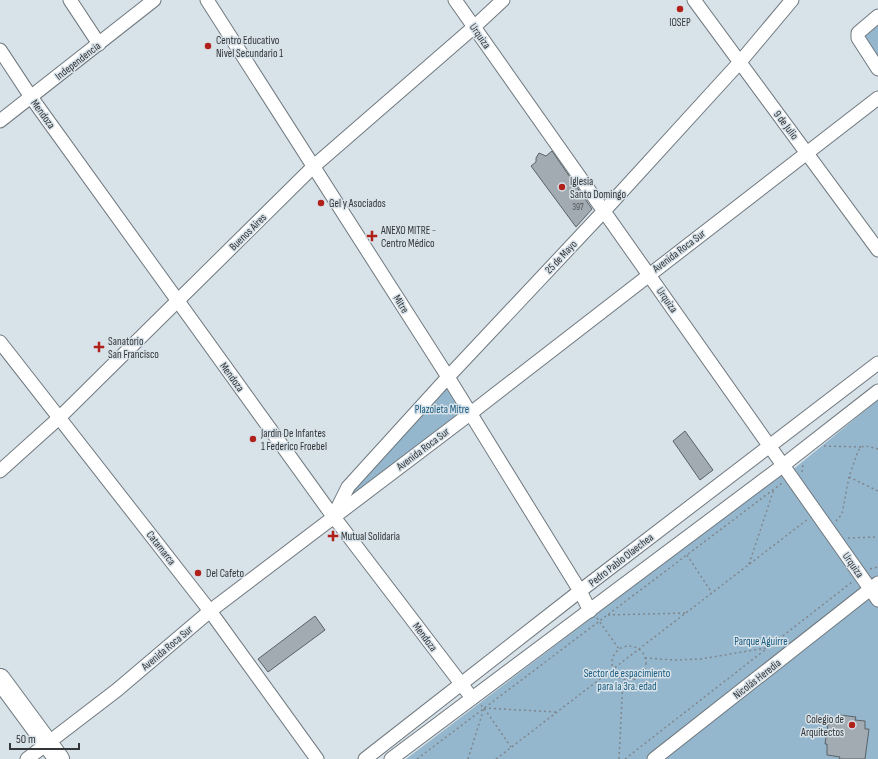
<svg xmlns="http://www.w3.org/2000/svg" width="878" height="759" viewBox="0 0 878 759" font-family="'Sofia Sans Condensed',sans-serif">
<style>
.green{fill:#95b7ce}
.building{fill:#a2abb2;stroke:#596268}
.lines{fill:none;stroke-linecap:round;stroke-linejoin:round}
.minor-casing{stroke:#70797f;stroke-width:15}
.highway-casing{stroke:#70797f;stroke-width:22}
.path{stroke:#7f868b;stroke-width:1.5;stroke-dasharray:2 3;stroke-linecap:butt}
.minor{stroke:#fff;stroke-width:13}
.highway{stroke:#fff;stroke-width:20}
.poi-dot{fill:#b1211c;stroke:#d8e2e9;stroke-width:1.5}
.labels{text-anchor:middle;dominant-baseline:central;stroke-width:3;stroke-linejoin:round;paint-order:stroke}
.number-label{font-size:9px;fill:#4e5357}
.poi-label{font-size:11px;fill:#323639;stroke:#d8e2e9;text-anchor:start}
.street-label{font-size:11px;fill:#323639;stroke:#d8e2e9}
.park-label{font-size:11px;fill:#185c81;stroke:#d8e2e9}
</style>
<rect width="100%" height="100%" fill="#d8e2e9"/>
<g class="green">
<polygon points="878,22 878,62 861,35"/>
<polygon points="445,386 461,412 347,500 358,482"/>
<polygon points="878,400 878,759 406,759 782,473 785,476"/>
</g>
<g class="building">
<polygon points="552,151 592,209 576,227 531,166 536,162 536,158 539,153 546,156"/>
<polygon points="685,431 713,470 700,480 673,441"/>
<polygon points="315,616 325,630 268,672 258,659"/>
<polygon points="840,715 856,717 855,720 865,721 865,729 869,729 865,759 839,759 840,757 827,755 827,744 825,744 828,724 830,724"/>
</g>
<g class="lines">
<g class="minor-casing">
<g id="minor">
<polyline points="70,0 99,44"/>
<polyline points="207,0 448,377 580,591 590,611"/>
<polyline points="455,0 878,600"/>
<polyline points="694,0 878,250"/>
<polyline points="878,16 858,33 858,38 878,69"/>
<polyline points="0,50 31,97 327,508 472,698"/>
<polyline points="0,121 154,0"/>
<polyline points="0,342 210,611 317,759"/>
<polyline points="0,471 60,417 314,166 474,27 503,0"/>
<polyline points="335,513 348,487 448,377 604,211 740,62 792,0"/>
<polyline points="27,759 117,690 210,611 471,413 878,98"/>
<polyline points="365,759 580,591 878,363"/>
<polyline points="391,759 777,470 878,391"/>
<polyline points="654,759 878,583"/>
</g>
</g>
<g class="highway-casing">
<polyline id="highway" points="0,679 59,759"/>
</g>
<g class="path">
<polyline points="824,446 861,447"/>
<polyline points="802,472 803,464"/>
<polyline points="849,477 878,491"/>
<polyline points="836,521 842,514 849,477 858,451 861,447 866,446 878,449"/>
<polyline points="848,538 878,537"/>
<polyline points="687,555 712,593"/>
<polyline points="749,564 774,489"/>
<polyline points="870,569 875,568 878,566"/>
<polyline points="608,615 686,613"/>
<polyline points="597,618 619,649"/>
<circle cx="629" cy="663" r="17"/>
<polyline points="645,658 674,660 701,659 766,648"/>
<polyline points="481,705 484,708 511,747"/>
<polyline points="484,708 556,712"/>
<polyline points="417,759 782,483"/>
<polyline points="468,759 484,708"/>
<polyline points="496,759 808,519"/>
<polyline points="619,759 623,679"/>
<polyline points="625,759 852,582"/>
</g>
<use href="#minor" class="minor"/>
<use href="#highway" class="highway"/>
</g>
<g class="poi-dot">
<circle cx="680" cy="9" r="4"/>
<circle cx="208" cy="46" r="4"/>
<circle cx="562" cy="187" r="4"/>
<circle cx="321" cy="203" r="4"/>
<path d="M370 230h4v4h4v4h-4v4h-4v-4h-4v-4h4z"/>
<path d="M97 341h4v4h4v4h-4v4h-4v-4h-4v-4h4z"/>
<circle cx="253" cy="439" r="4"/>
<path d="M331 530h4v4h4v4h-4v4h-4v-4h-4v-4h4z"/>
<circle cx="198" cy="573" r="4"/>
<circle cx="852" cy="725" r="4"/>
</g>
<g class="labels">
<g class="number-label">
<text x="578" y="207">397</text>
</g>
<g class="poi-label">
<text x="680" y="22" text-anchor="middle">IOSEP</text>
<text x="216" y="40">Centro Educativo<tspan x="216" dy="13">Nivel Secundario 1</tspan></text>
<text x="570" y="181">Iglesia<tspan x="570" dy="13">Santo Domingo</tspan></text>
<text x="329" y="203">Gel y Asociados</text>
<text x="381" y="230">ANEXO MITRE -<tspan x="381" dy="13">Centro Médico</tspan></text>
<text x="108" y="341">Sanatorio<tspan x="108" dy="13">San Francisco</tspan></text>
<text x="261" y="433">Jardín De Infantes<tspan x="261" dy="13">1 Federico Froebel</tspan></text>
<text x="341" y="536">Mutual Solidaria</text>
<text x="206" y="573">Del Cafeto</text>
<text x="844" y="719" text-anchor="end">Colegio de<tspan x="844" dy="13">Arquitectos</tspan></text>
</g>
<g class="street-label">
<text transform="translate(480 36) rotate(55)">Urquiza</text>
<text transform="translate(78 61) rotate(-38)">Independencia</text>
<text transform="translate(43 114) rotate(54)">Mendoza</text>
<text transform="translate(786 125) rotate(53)">9 de Julio</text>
<text transform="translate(248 232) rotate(-45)">Buenos Aires</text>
<text transform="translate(679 251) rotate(-37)">Avenida Roca Sur</text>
<text transform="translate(561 257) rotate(-47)">25 de Mayo</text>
<text transform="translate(667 300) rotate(55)">Urquiza</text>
<text transform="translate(401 304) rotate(58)">Mitre</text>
<text transform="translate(232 377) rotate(54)">Mendoza</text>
<text transform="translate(423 449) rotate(-37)">Avenida Roca Sur</text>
<text transform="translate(161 548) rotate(52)">Catamarca</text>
<text transform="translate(621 560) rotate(-38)">Pedro Pablo Olaechea</text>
<text transform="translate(853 565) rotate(55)">Urquiza</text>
<text transform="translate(425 637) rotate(53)">Mendoza</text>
<text transform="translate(167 648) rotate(-40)">Avenida Roca Sur</text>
<text transform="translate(757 679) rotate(-38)">Nicolás Heredia</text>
</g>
<g class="park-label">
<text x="442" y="409">Plazoleta Mitre</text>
<text x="761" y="641">Parque Aguirre</text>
<text x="627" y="673">Sector de espacimiento<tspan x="627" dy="13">para la 3ra. edad</tspan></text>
</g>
</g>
<path d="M10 743v6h69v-6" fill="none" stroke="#323639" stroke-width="2"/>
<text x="16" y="743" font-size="12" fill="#323639" stroke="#d8e2e9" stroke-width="3" paint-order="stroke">50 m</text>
</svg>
